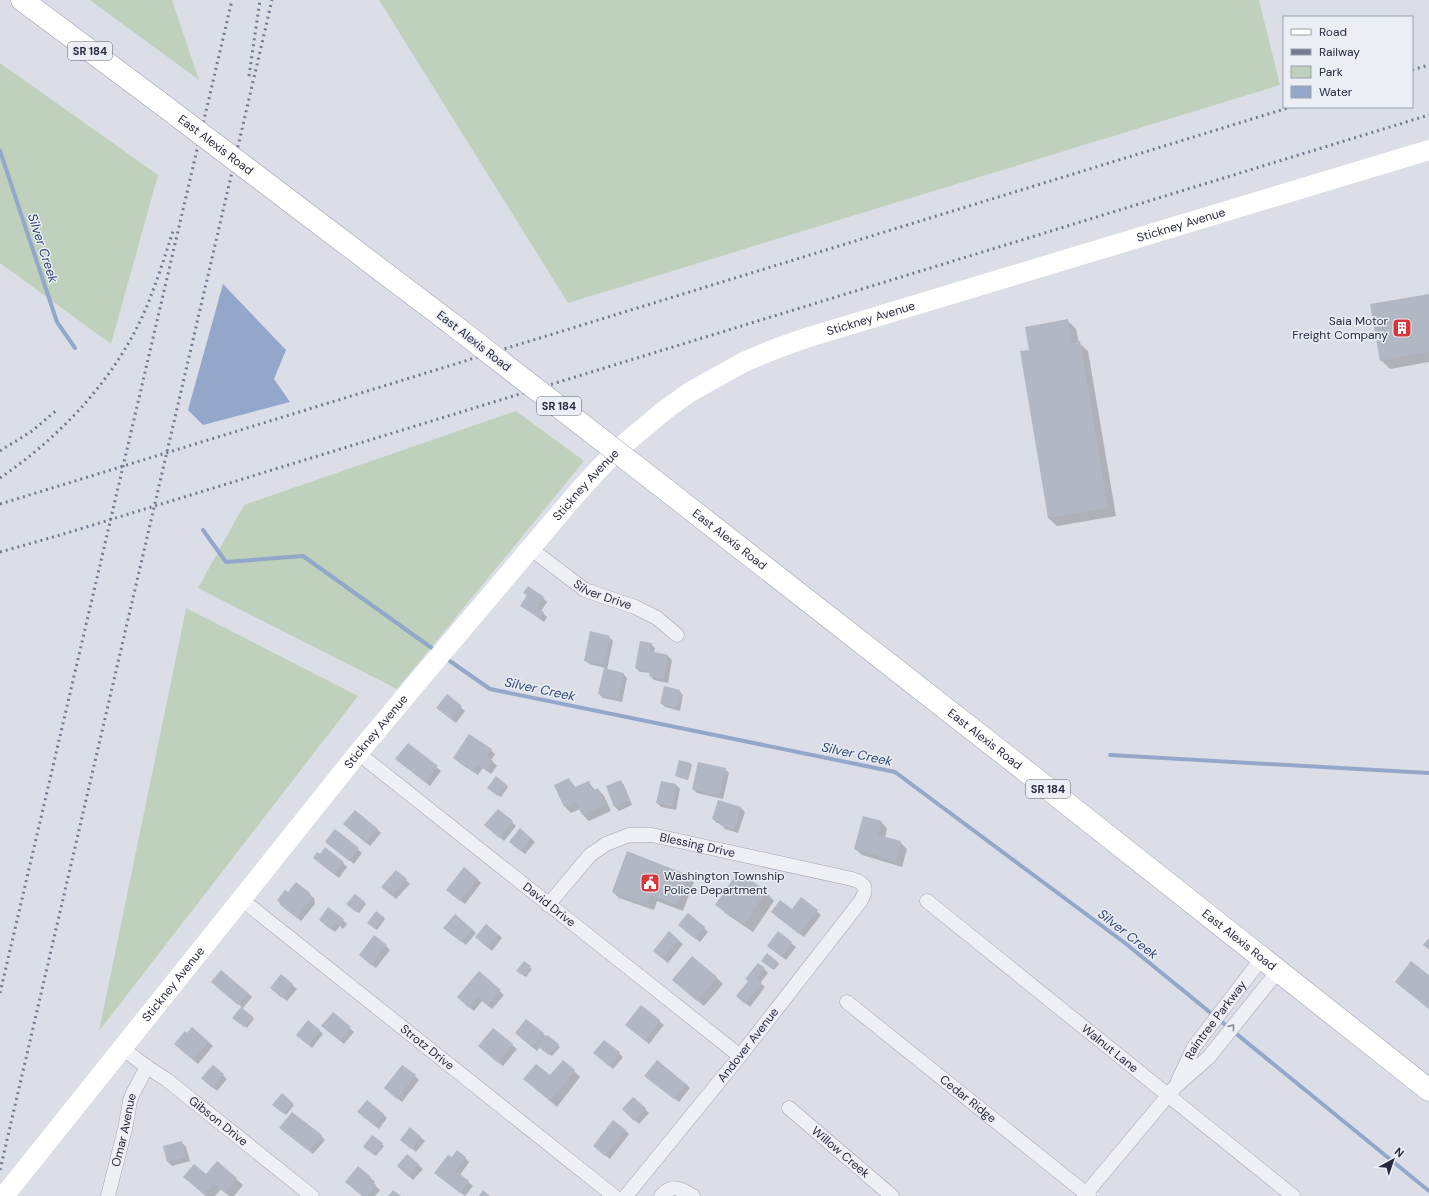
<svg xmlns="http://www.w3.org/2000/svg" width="1429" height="1196" viewBox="0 0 1429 1196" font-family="'DM Sans',sans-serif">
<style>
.green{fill:#bfd1bc}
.water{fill:#93a7ca}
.shadow{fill:#0003}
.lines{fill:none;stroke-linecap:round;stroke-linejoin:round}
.stream{stroke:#93a7ca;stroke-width:4}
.building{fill:#b2b7c4}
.street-casing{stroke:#a1a4b1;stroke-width:15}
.primary-casing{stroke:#9aa1b3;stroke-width:23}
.street{stroke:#eef0f5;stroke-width:14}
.secondary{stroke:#fff;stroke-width:20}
.primary{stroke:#fff;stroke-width:22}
.rail{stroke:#747b91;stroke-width:3;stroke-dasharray:2 4;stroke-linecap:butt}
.primary-bridge-casing{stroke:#9aa1b3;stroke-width:23;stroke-linecap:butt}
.primary-bridge{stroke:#fff;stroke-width:22}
.oneway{stroke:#8a8d9a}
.labels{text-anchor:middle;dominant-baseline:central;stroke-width:3;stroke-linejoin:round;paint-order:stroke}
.shield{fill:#ebeef5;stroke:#606575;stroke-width:1}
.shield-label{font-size:11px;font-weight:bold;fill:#252a3e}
.street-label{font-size:12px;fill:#252a3e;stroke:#ebeef5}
.poi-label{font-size:12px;fill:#252a3e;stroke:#ebeef5;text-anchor:end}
.water-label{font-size:13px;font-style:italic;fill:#2c4374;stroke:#ebeef5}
</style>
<rect width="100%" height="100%" fill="#dbdee7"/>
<g class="green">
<polygon points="90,0 172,0 199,80"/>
<polygon points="379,0 1259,0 1280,85 568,303"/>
<polygon points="0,63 158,175 111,344 0,263"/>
<polygon points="516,411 584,461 397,689 198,588 244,505"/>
<polygon points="186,608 358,696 99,1031 186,609"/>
</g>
<polygon class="water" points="223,284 286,350 274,379 290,402 203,425 188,410"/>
<g class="shadow">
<polygon points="1429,295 1429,362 1390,369 1381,360"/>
<polygon points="1067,320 1076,329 1079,343 1088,351 1116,516 1057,526 1048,518 1030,351"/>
<polygon points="525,593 543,598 547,602 541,611 547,617 544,622 521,605 527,596"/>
<polygon points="609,637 613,641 607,670 623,674 627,678 622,702 603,698 599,694 605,668 589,664 585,660"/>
<polygon points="651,644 655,648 654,653 668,656 672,660 668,683 654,680 650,676 651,673 640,672 636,668"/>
<polygon points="679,691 683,695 680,711 665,707 661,703"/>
<polygon points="447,696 465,711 456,723 442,712"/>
<polygon points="408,745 441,771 430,786 401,763"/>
<polygon points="491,750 495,754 491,760 497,766 491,774 483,768 478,775 458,762"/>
<polygon points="690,763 692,765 688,780 678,777 676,776"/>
<polygon points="725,769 729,773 723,799 697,793 693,789"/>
<polygon points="569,779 576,788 588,782 596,791 598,789 604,796 611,811 589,821 583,815 580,809 571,813 565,807"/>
<polygon points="620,781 624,785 632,805 619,811 615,807"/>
<polygon points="506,785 508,787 501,797 490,789"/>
<polygon points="676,785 680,789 676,810 661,807 657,803"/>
<polygon points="719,801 741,808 745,812 738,833 725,829 721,824 717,823 713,819"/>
<polygon points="512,822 516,826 504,841 490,829"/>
<polygon points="881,822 887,828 885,838 900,842 907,849 902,867 862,855 855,849"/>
<polygon points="348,828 377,829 381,833 370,846"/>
<polygon points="335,831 362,853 354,864 331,846"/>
<polygon points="531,838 535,842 525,854 514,846"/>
<polygon points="318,862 343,863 347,867 339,878"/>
<polygon points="396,871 410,884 396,899 387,891"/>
<polygon points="687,876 694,882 683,911 657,901 654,910 619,898 613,892"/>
<polygon points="477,879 481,883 465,904 451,894"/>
<polygon points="766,892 774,901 753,932 725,913 717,905"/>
<polygon points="289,894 309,894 314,898 315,904 301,921 280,904"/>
<polygon points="801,899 821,915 804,937 776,916 792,910"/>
<polygon points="364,902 366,904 359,913 349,906"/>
<polygon points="383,917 385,919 377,930 370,924"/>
<polygon points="343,920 347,924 343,929 340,926 335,932 324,924"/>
<polygon points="704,928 708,932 700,942 684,929"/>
<polygon points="472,929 476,933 466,945 449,932"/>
<polygon points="669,933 683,944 668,963 658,955"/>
<polygon points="778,933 796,947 786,960 773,950"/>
<polygon points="498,934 502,938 492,951 480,941"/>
<polygon points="386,946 390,950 376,968 364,959"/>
<polygon points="524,962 532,969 526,977 519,972"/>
<polygon points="764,962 777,962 779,964 774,970"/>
<polygon points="764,969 768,973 760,983 765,987 750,1007 737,996"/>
<polygon points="479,973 504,995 492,1009 482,1001 474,1011 462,1001"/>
<polygon points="282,976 297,989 287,1001 275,992"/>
<polygon points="1429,976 1429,1009 1396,982"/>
<polygon points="716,977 723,984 704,1006 680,986"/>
<polygon points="216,986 248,993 252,997 242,1009 254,1019 247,1028 234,1018 242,1007"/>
<polygon points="641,1006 664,1025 649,1044 630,1029"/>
<polygon points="333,1013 354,1032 344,1044 327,1030"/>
<polygon points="493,1029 517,1049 503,1066 483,1050"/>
<polygon points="319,1030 323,1034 312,1048 301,1039"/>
<polygon points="543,1034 560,1047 552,1056 540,1047 537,1051 520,1037"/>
<polygon points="209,1042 213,1046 198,1064 179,1048"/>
<polygon points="619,1053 623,1057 613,1069 599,1057"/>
<polygon points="213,1066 227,1079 217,1091 206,1082"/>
<polygon points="574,1071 580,1077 557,1107 525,1079 550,1077"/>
<polygon points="415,1076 419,1080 402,1102 389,1092"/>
<polygon points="650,1080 686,1084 690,1088 679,1102"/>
<polygon points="282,1095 294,1105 286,1115 274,1105"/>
<polygon points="645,1109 649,1113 639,1124 627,1113"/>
<polygon points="383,1114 387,1118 379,1129 362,1116"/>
<polygon points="411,1129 425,1141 416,1152 406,1144"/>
<polygon points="625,1130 629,1134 610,1159 598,1150"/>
<polygon points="285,1132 321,1136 325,1140 313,1154"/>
<polygon points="372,1136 384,1146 376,1156 366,1148"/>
<polygon points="182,1143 186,1147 190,1161 172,1166 168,1162"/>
<polygon points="407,1155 423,1169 413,1180 402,1170"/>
<polygon points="465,1158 469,1162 460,1175 473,1186 465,1196 435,1173 452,1159"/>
<polygon points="358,1167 375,1182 373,1184 380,1190 375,1196 362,1196"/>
<polygon points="207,1175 236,1179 243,1185 234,1196 229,1196 221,1189 215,1196 206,1196 191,1183"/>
</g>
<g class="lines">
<g class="stream">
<polyline points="0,151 57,322 75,348"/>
<polyline points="203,530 226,562 303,556 436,651"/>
<polyline points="444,657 490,689 895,772 1125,943 1429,1191"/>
<polyline points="1110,755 1429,773"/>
</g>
</g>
<g class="building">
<polygon points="1429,294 1429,352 1380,361 1370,304"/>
<polygon points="1068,319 1072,343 1080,341 1108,508 1048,518 1020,351 1029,350 1025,327"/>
<polygon points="528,586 544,597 537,608 544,612 539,618 520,606 527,595 523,593"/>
<polygon points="590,631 610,636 603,665 584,661"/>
<polygon points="640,641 652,643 650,651 668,655 664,679 649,676 650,671 635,668"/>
<polygon points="604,668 624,673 618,699 598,694"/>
<polygon points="664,686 680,690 676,707 660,704"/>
<polygon points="447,694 462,706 451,719 436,708"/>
<polygon points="469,734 492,749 487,756 493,761 487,771 478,765 473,772 453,758"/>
<polygon points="408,743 438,766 425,782 395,759"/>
<polygon points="679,760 691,763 686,779 675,776"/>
<polygon points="698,762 726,768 719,796 692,789"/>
<polygon points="496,776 507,785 498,796 487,788"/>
<polygon points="569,778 573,788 589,781 593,791 598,788 606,805 582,815 576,802 564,807 554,785"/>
<polygon points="621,780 629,801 614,807 606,786"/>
<polygon points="661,781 676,784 672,806 656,803"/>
<polygon points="718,800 741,807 734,830 720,825 721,822 712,819"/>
<polygon points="498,809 513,821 499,838 484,825"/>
<polygon points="355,810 378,829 366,843 343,824"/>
<polygon points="863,816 882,821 878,835 901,841 896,861 854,849"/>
<polygon points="520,828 531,838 521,851 509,842"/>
<polygon points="335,829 359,848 349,861 325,842"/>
<polygon points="325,847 344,862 334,874 313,858 317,852 320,854"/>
<polygon points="627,851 688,875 677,905 650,895 647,905 612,892"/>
<polygon points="464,867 478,879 460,901 446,890"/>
<polygon points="396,870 407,879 392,896 381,887"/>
<polygon points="738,872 767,891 744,924 715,905"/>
<polygon points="296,882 310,893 311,899 297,918 279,904 280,903 277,900 285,890 288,892"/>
<polygon points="355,894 365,902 356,912 346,904"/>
<polygon points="801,897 818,910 799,934 771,912 780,900 792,909"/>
<polygon points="328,907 344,919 339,925 335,922 330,929 319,920"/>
<polygon points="376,911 384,917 375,929 367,923"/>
<polygon points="688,913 705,927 695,939 678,925"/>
<polygon points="455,914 472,929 461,942 443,928"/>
<polygon points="486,924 498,934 487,947 475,937"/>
<polygon points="669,931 679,940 663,959 653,951"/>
<polygon points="778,931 792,942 782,957 767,946"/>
<polygon points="374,935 387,945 371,965 359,955"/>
<polygon points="1429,938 1429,950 1423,945"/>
<polygon points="767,953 778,962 772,969 761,961"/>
<polygon points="692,956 717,977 697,1001 672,980"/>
<polygon points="524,961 531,966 524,976 516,971"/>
<polygon points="1411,961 1429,975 1429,1009 1395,982"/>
<polygon points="758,963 765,968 756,979 762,983 745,1004 736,996 748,981 745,979"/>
<polygon points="221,970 248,993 238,1005 211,982"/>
<polygon points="479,971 501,990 488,1006 478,997 469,1008 457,997"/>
<polygon points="281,974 293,984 282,998 270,988"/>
<polygon points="641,1005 660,1020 645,1040 625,1025"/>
<polygon points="241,1007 253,1017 244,1027 232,1018"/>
<polygon points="333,1012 351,1027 340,1041 321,1026"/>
<polygon points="526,1019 544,1033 532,1047 515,1033"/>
<polygon points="308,1020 320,1030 308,1045 296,1035"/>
<polygon points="192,1027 209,1042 193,1060 174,1044 185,1031 187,1033"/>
<polygon points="493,1028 513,1044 498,1063 478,1046"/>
<polygon points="547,1035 559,1044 549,1055 537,1046"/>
<polygon points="604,1040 620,1052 609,1066 593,1053"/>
<polygon points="563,1060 575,1070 550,1101 523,1079 536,1064 550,1075"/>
<polygon points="657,1060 686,1084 674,1099 644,1076"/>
<polygon points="213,1065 224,1074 212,1088 201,1078"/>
<polygon points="402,1065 416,1075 397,1099 384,1088"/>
<polygon points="282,1093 293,1103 284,1114 272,1105"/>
<polygon points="633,1097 646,1108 634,1121 622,1109"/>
<polygon points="367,1100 384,1114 375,1125 357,1112"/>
<polygon points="292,1112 322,1135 309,1151 279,1128"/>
<polygon points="613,1120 626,1130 605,1156 593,1146"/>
<polygon points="410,1127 421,1137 411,1149 400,1140"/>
<polygon points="372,1135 383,1143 374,1155 363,1147"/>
<polygon points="182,1141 186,1157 167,1162 163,1146"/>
<polygon points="457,1150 466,1157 456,1171 469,1181 460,1193 434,1173 448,1155 452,1157"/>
<polygon points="407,1154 419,1164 409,1177 397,1166"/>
<polygon points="217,1161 237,1178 225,1193 214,1184 205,1195 183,1177 194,1164 206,1174"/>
<polygon points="358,1166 371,1177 369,1179 376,1185 367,1196 362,1196 345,1182"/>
<polygon points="393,1190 401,1196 388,1196"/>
<polygon points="483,1190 490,1196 479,1196"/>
</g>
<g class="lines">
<g class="street-casing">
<g id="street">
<path id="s1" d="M531,549l54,41 50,17 22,11 20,17"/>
<path id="s2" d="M358,753l382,303"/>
<path id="s3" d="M241,899l373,297"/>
<path id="s4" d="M927,901l366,295"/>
<path id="s5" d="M548,905l42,-50 16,-11 23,-9h23l200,44c14,4 16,10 8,23l-120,154 -114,140"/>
<path id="s6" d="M847,1002l242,194"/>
<path id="s7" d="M122,1048l25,19 20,13 145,116"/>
<path id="s8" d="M1178,1081l16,-34 68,-89"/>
<path id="s9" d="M789,1108l103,88"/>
<path id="s10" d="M108,1196l17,-67 5,-28 3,-8 14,-26"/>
<path d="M661,1196c12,-13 19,-7 32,0"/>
<polyline points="1084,1196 1176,1086 1208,1058 1278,971"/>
</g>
</g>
<g class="primary-casing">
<g id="primary">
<polyline points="22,0 159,102"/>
<polyline points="287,199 452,324"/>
<path id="s12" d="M665,489l367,287 397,314"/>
</g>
</g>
<use href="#street" class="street"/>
<path class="secondary" id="s11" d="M4,1196l354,-443 61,-73 159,-188 20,-22 25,-25 42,-35 25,-18 54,-30 31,-13 31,-11 623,-188"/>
<use href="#primary" class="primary"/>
<g class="rail">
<polyline points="1412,70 1429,65"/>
<polyline points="249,76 260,0"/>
<polyline points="0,451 32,431 58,409"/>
<path d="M0,478c60,-41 113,-97 143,-163 12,-27 21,-56 30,-84"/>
<polyline points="0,504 1291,107"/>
<polyline points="0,552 57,536 1429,115"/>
<polyline points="0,993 232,0"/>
<polyline points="0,1170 272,0"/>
</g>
<g class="primary-bridge-casing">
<g id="primary-bridge">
<path id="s13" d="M159,102l128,97"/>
<polyline points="452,324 665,489"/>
</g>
</g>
<use href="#primary-bridge" class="primary-bridge"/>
</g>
<defs><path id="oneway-chevron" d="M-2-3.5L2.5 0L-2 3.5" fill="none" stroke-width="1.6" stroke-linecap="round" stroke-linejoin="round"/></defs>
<use class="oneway" href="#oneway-chevron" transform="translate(1232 1027) rotate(-51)"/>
<defs>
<g id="building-square" transform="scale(1)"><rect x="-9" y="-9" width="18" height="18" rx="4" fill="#d63639" stroke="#ebeef5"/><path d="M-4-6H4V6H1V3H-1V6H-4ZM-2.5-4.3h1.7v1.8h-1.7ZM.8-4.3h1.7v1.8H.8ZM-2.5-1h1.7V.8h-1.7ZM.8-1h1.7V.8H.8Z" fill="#fff"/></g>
<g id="civic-square" transform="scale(1)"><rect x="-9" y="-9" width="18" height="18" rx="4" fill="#d63639" stroke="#ebeef5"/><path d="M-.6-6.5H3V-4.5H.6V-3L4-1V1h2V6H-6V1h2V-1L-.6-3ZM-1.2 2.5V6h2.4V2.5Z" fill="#fff"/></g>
</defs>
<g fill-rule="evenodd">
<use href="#building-square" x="1402" y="328"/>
<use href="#civic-square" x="650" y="883"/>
</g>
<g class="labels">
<g class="shield">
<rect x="68" y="42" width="44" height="18" rx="3"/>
<rect x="537" y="397" width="44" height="18" rx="3"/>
<rect x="1026" y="780" width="44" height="18" rx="3"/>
</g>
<g class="shield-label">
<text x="90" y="51">SR 184</text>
<text x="559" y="406">SR 184</text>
<text x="1048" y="789">SR 184</text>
</g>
<g class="street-label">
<text stroke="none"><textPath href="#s13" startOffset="71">East Alexis Road</textPath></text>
<text stroke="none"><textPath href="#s11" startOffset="1579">Stickney Avenue</textPath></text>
<text stroke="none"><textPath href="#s11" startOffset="1255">Stickney Avenue</textPath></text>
<text transform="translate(474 341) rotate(38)">East Alexis Road</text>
<text stroke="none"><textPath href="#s11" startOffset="919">Stickney Avenue</textPath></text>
<text stroke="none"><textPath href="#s12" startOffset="82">East Alexis Road</textPath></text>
<text stroke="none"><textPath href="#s1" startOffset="86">Silver Drive</textPath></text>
<text stroke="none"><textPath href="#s11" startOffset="595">Stickney Avenue</textPath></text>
<text stroke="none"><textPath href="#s12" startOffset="406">East Alexis Road</textPath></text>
<text stroke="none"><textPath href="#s5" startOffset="179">Blessing Drive</textPath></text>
<text stroke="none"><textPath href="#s2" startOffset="244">David Drive</textPath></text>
<text stroke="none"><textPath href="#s12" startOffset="730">East Alexis Road</textPath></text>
<text stroke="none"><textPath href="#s11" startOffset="271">Stickney Avenue</textPath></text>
<text stroke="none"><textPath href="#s8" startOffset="72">Raintree Parkway</textPath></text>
<text transform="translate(748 1045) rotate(-52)">Andover Avenue</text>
<text stroke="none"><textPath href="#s3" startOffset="238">Strotz Drive</textPath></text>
<text stroke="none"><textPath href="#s4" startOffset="235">Walnut Lane</textPath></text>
<text stroke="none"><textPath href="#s6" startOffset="155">Cedar Ridge</textPath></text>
<text stroke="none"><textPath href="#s7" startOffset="121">Gibson Drive</textPath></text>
<text stroke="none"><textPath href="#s10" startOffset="68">Omar Avenue</textPath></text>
<text stroke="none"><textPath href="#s9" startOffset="68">Willow Creek</textPath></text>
</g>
<g class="poi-label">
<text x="1388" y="321">Saia Motor<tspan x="1388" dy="14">Freight Company</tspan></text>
<text x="664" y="876" text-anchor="start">Washington Township<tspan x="664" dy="14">Police Department</tspan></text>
</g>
<g class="water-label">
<text transform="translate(43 248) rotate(72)">Silver Creek</text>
<text transform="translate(540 689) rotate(12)">Silver Creek</text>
<text transform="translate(857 754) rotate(12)">Silver Creek</text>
<text transform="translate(1128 934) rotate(38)">Silver Creek</text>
</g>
</g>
<rect x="1283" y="16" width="130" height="92" fill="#ebeef5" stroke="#9ca0ac"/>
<rect x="1291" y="29" width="20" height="6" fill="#ffffff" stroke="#9ca0ac"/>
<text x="1319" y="36" font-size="12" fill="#252a3e">Road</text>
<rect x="1291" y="49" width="20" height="6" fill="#747b91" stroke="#9ca0ac"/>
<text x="1319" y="56" font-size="12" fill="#252a3e">Railway</text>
<rect x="1291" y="66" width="20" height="12" fill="#bfd1bc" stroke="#9ca0ac"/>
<text x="1319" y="76" font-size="12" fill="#252a3e">Park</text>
<rect x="1291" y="86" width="20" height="12" fill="#93a7ca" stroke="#9ca0ac"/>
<text x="1319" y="96" font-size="12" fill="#252a3e">Water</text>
<g transform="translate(1393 1160) rotate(40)" stroke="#ebeef5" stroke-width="3" paint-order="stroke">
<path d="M0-3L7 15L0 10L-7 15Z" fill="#252a3e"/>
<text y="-6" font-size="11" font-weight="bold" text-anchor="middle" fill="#252a3e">N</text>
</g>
</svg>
